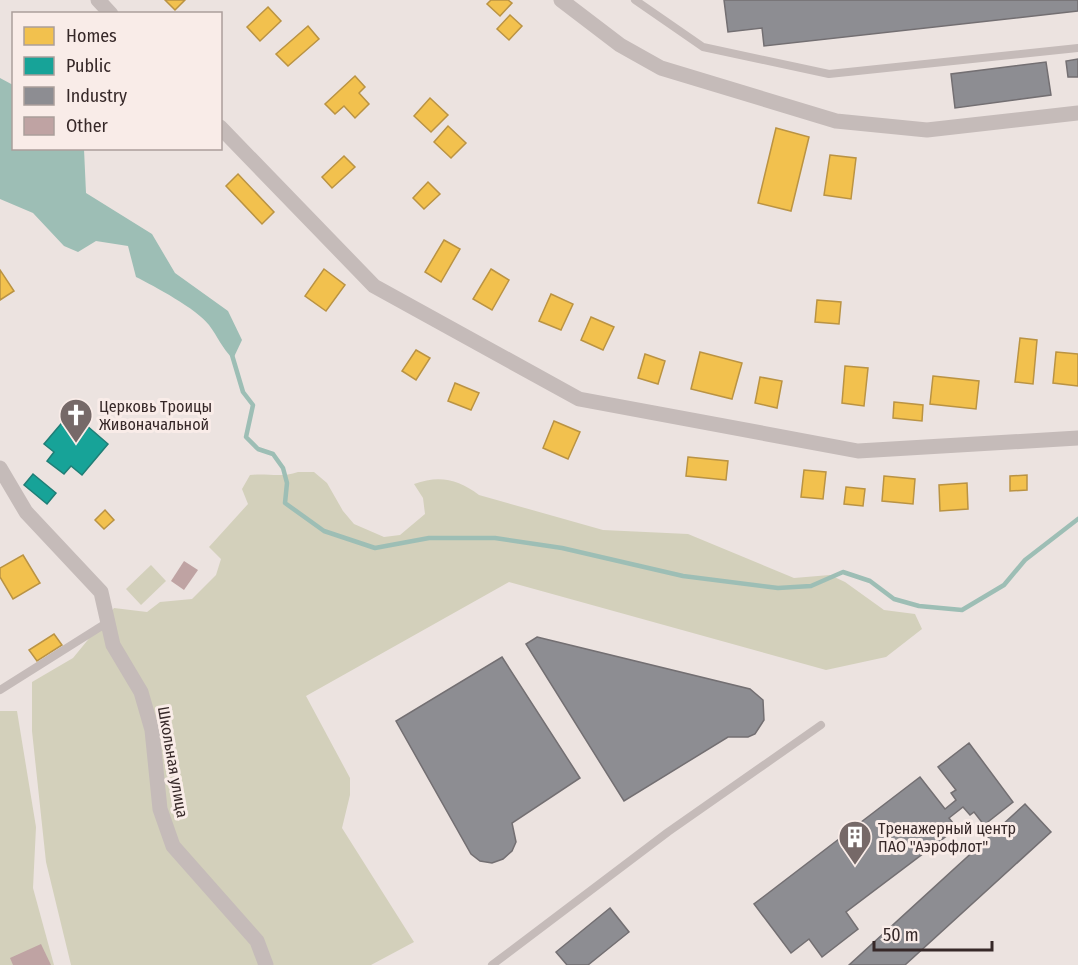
<svg xmlns="http://www.w3.org/2000/svg" width="1078" height="965" viewBox="0 0 1078 965" font-family="'Fira Sans Condensed',sans-serif">
<style>
.green{fill:#d3d0bb}
.water{fill:#9dbeb5}
.homes{fill:#f2c14e;stroke:#ba9343;stroke-width:1.5}
.public{fill:#17a398;stroke:#207e76;stroke-width:1.5}
.industry{fill:#8d8d92;stroke:#736f72;stroke-width:1.5}
.lines{fill:none;stroke-linecap:round;stroke-linejoin:round}
.stream{stroke:#9dbeb5;stroke-width:4.5}
.building{fill:#bfa3a3}
.lane{stroke:#c5bbb9;stroke-width:8}
.street{stroke:#c5bbb9;stroke-width:15}
.labels{text-anchor:middle;dominant-baseline:central;stroke-width:6;stroke-linejoin:round;paint-order:stroke}
.poi-label{font-size:16px;fill:#362828;stroke:#f9ece8;text-anchor:start}
.street-label{font-size:16px;fill:#362828;stroke:#f9ece8}
</style>
<rect width="100%" height="100%" fill="#ece3e0"/>
<g class="green">
<path d="M298,472h16l13,11 16,28 11,13 30,13 16,-2 25,-21 -2,-16 -9,-14c25,-9 44,-5 65,11l124,35 85,4 106,44 36,-3 15,7 39,28 31,4 7,15 -36,28 -60,13 -317,-88 -203,114 44,82v17l-8,33 72,114 -43,23h-300l-25,-103 -14,-131v-49l41,-24 41,-50 33,4 13,-10 32,-3 24,-24 5,-16 -12,-12 39,-43 -6,-15 8,-14c18,-2 31,3 48,-3z"/>
<polygon points="151,565 166,581 141,605 126,589"/>
<polygon points="0,711 17,711 36,827 33,888 54,965 0,965"/>
</g>
<path class="water" d="M0,78l13,7 1,63 70,1 2,44 66,41 23,39 53,38 14,29 -9,19c-11,-11 -15,-22 -24,-34 -12,-16 -55,-39 -73,-48l-8,-31 -32,-5 -18,11 -14,-6 -31,-33 -33,-14z"/>
<g class="homes">
<polygon points="165,0 185,0 175,10"/>
<polygon points="491,0 508,0 512,3 500,16 487,4"/>
<polygon points="268,7 281,21 260,41 247,27"/>
<polygon points="510,15 522,26 509,40 497,29"/>
<polygon points="308,26 319,39 288,66 276,54"/>
<polygon points="355,76 365,87 359,93 369,104 355,118 344,106 335,114 325,104"/>
<polygon points="430,98 448,115 431,132 414,116"/>
<polygon points="448,126 466,143 451,158 434,142"/>
<polygon points="776,128 809,137 791,211 758,203"/>
<polygon points="830,155 856,158 851,199 824,195"/>
<polygon points="344,156 355,167 332,188 322,177"/>
<polygon points="238,174 274,212 262,224 226,186"/>
<polygon points="428,182 440,194 424,209 413,198"/>
<polygon points="444,240 460,249 441,282 425,272"/>
<polygon points="324,269 345,285 326,311 305,296"/>
<polygon points="491,269 509,280 492,310 473,299"/>
<polygon points="0,270 14,291 0,300"/>
<polygon points="551,294 573,304 561,330 539,321"/>
<polygon points="817,300 841,302 839,324 815,322"/>
<polygon points="591,317 614,327 603,350 581,340"/>
<polygon points="1020,338 1037,340 1033,384 1015,382"/>
<polygon points="416,350 430,358 416,380 402,371"/>
<polygon points="700,352 742,363 732,399 691,389"/>
<polygon points="1056,352 1078,354 1078,386 1053,383"/>
<polygon points="645,354 665,361 658,384 638,378"/>
<polygon points="845,366 868,368 864,406 842,403"/>
<polygon points="933,376 979,381 976,409 930,404"/>
<polygon points="760,377 782,381 777,408 755,403"/>
<polygon points="455,383 479,393 471,410 448,401"/>
<polygon points="894,402 923,405 922,421 893,418"/>
<polygon points="554,421 580,432 568,459 543,448"/>
<polygon points="688,457 728,461 726,480 686,476"/>
<polygon points="804,470 826,472 823,499 801,497"/>
<polygon points="1027,475 1027,490 1010,491 1010,476"/>
<polygon points="884,476 915,479 913,504 882,501"/>
<polygon points="967,483 968,509 940,511 939,485"/>
<polygon points="846,487 865,489 863,506 844,504"/>
<polygon points="105,510 114,520 104,529 95,520"/>
<polygon points="23,555 40,583 13,599 0,577 0,568"/>
<polygon points="54,634 62,645 37,661 29,650"/>
</g>
<g class="public">
<polygon points="71,412 108,444 82,475 71,466 64,474 47,461 54,452 44,444"/>
<polygon points="33,474 56,493 47,504 24,485"/>
</g>
<g class="industry">
<polygon points="724,0 1078,0 1078,11 764,46 762,28 728,32"/>
<polygon points="1078,59 1078,77 1068,77 1066,61"/>
<polygon points="1046,62 1051,95 955,108 951,74"/>
<polygon points="537,637 750,689 763,700 764,720 755,734 748,737 728,737 624,801 526,644"/>
<polygon points="502,657 580,778 512,823 516,842 512,851 503,859 492,863 480,861 471,854 396,721"/>
<polygon points="969,743 1013,802 984,825 974,812 970,815 963,807 949,818 957,828 846,912 858,929 822,957 809,939 791,953 754,904 920,777 945,809 956,800 951,793 956,790 938,767"/>
<polygon points="1025,804 1051,832 905,965 849,965"/>
<polygon points="610,908 629,932 588,965 567,965 556,952"/>
</g>
<g class="lines">
<polyline class="stream" points="232,355 243,392 253,405 246,437 258,449 273,454 283,468 287,483 285,503 324,531 375,548 429,538 495,538 562,548 683,576 778,588 811,586 843,572 870,581 894,599 919,606 962,610 1004,585 1025,560 1078,519"/>
</g>
<g class="building">
<polygon points="184,561 198,570 184,590 171,581"/>
<polygon points="41,944 51,965 13,965 10,958"/>
</g>
<g class="lines">
<g class="lane">
<polyline points="635,0 703,47 829,74 1078,48"/>
<polyline points="0,690 108,622"/>
<polyline points="492,965 668,832 821,725"/>
</g>
<g class="street">
<polyline points="98,0 111,14"/>
<polyline points="561,0 620,45 661,68 836,121 927,130 1078,113"/>
<polyline points="220,127 374,286 579,399 858,451 1078,438"/>
<polyline points="0,468 26,512 101,592 113,645 141,692 152,730 160,809 173,846 257,941 266,965"/>
</g>
</g>
<defs>
<g id="church-pin" transform="scale(1.725)"><path d="M0 17L-7.5 6A9.5 9.5 0 1 1 7.5 6Z" fill="#766968" stroke="#f9ece8"/><path d="M-1.2-6h2.4v3.5h3.3v2.4h-3.3V6h-2.4V-.1h-3.3v-2.4h3.3Z" fill="#fff"/></g>
<g id="building-pin" transform="scale(1.725)"><path d="M0 17L-7.5 6A9.5 9.5 0 1 1 7.5 6Z" fill="#766968" stroke="#f9ece8"/><path d="M-4-6H4V6H1V3H-1V6H-4ZM-2.5-4.3h1.7v1.8h-1.7ZM.8-4.3h1.7v1.8H.8ZM-2.5-1h1.7V.8h-1.7ZM.8-1h1.7V.8H.8Z" fill="#fff"/></g>
</defs>
<g fill-rule="evenodd">
<use href="#church-pin" x="76" y="415"/>
<use href="#building-pin" x="855" y="837"/>
</g>
<g class="labels">
<g class="poi-label">
<text x="99" y="406">Церковь Троицы<tspan x="99" dy="18">Живоначальной</tspan></text>
<text x="878" y="828">Тренажерный центр<tspan x="878" dy="18">ПАО "Аэрофлот"</tspan></text>
</g>
<g class="street-label">
<text transform="translate(173 762) rotate(80)">Школьная улица</text>
</g>
</g>
<rect x="12" y="12" width="210" height="138" fill="#f9ece8" stroke="#ab9e9b" stroke-width="1.5"/>
<rect x="24" y="27" width="30" height="18" fill="#f2c14e" stroke="#ab9e9b" stroke-width="1.5"/>
<text x="66" y="42" font-size="18" fill="#362828">Homes</text>
<rect x="24" y="57" width="30" height="18" fill="#17a398" stroke="#ab9e9b" stroke-width="1.5"/>
<text x="66" y="72" font-size="18" fill="#362828">Public</text>
<rect x="24" y="87" width="30" height="18" fill="#8d8d92" stroke="#ab9e9b" stroke-width="1.5"/>
<text x="66" y="102" font-size="18" fill="#362828">Industry</text>
<rect x="24" y="117" width="30" height="18" fill="#bfa3a3" stroke="#ab9e9b" stroke-width="1.5"/>
<text x="66" y="132" font-size="18" fill="#362828">Other</text>
<path d="M874 941v9h118v-9" fill="none" stroke="#362828" stroke-width="3"/>
<text x="883" y="941" font-size="18" fill="#362828" stroke="#f9ece8" stroke-width="4.5" paint-order="stroke">50 m</text>
</svg>
